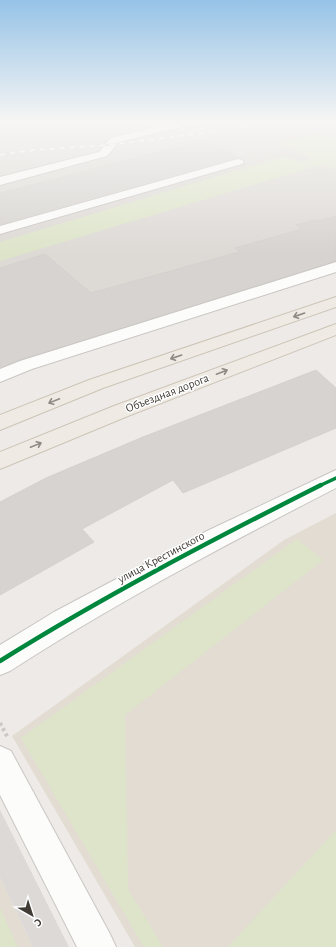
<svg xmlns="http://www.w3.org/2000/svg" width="336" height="947" viewBox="0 0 336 947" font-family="'Alegreya Sans',sans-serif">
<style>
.industrial{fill:#ddd9d5}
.education{fill:#e3dcd3}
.green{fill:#dde4c9}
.parking{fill:#dcd9d7}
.building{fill:#d6d3d0;stroke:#d5d1cd}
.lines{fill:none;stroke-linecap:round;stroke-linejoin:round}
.minor-casing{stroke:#c9c6c3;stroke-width:2}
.major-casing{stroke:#cdc4b7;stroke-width:2}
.path{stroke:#cbc9c6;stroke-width:4;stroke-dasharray:3 3;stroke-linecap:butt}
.minor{fill:#fcfcfb;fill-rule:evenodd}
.major{fill:#efeae3;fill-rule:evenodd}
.rail-casing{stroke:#d8d7d7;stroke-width:2.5}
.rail{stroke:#fff;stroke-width:1.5;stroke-dasharray:5;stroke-linecap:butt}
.cycleway-far1-casing{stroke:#fff;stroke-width:5.5}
.cycleway-casing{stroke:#fff;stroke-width:7}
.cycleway-far1{stroke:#00873e;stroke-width:3.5}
.cycleway{stroke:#00873e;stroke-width:4.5}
.oneway{stroke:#8f8a83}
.labels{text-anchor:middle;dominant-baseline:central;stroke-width:3;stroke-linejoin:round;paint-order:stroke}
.street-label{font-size:12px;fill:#413b35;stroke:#fff}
</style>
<rect width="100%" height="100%" fill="#edeae7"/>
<polygon class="industrial" points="0,121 336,121 336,273 36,368 0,382"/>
<g class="education">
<polygon points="336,513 336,947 135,947 12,736 284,540"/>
<polygon points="0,877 33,947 0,947"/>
</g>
<g class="green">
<polygon points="320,133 336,139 336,170 323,164 0,261 0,242 284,156 302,162 312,159 277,143"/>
<polygon points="297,539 323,560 125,715 128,889 163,947 144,947 21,738"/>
<polygon points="336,830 336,947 228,947"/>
<polygon points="0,908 18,947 0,947"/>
</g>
<polygon class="parking" points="0,810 69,947 33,947 0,877"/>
<g class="building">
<polygon points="204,140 237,157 0,224 0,193"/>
<polygon points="336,216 336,261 20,360 0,367 0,268 45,254 91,293 239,252 235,248 302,229 296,225 315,220 318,221"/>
<polygon points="316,370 336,388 336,428 183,493 173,480 82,529 94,542 0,595 0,502 46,478 143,437"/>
</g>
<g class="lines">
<g class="minor-casing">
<g id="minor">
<polygon points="180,121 234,121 229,124 185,126 119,142 107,156 0,185 0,177 99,152 111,138"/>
<polygon points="238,159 242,160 244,162 242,164 0,234 0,226"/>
<polygon points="336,262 336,272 32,369 0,382 0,369 20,361"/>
<path d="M336,470v18c-111,57 -221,115 -326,183l-10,4v-30l54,-33 153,-81z"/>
<polygon points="0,746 11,751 110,934 116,947 77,947 0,795"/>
</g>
</g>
<g class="major-casing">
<g id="major">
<polygon points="336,297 336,307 103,388 0,430 0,415 89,380"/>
<polygon points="336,324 336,335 128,416 0,469 0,452 114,406"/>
</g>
</g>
<polyline class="path" points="0,723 8,738"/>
<use href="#minor" class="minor"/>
<use href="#major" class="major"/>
<g class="rail-casing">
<g id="rail">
<polyline points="0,124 20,124"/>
<polyline points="15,124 220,125 246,121"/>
<polyline points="241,126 262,121"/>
<polyline points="0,155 34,150 108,145 221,131"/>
</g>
</g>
<use href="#rail" class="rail"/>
<g class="cycleway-far1-casing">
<polyline id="cycleway-far1" points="319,486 336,478"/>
</g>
<g class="cycleway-casing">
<path id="cycleway" d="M0,661c104,-65 212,-121 321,-176"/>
</g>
<use href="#cycleway-far1" class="cycleway-far1"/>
<use href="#cycleway" class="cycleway"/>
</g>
<defs><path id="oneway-shaft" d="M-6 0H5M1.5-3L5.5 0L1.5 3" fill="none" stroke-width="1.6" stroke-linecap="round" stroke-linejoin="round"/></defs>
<g class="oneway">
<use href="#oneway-shaft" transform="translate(299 315) rotate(161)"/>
<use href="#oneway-shaft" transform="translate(176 357) rotate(161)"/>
<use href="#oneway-shaft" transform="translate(222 372) rotate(-21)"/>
<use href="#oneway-shaft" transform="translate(54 401) rotate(158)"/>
<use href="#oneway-shaft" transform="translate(36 445) rotate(-22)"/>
</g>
<linearGradient id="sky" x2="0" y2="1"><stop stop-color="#96c3e7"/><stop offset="0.48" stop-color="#f7f6f4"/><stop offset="1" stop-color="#f7f6f4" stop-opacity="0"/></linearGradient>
<rect width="336" height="254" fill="url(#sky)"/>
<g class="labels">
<g class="street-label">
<text transform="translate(167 393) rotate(-21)">Объездная дорога</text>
<text transform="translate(161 557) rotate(-28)">улица Крестинского</text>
</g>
</g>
<g transform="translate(32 915) rotate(141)" stroke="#ffffff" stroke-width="3" paint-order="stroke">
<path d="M0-3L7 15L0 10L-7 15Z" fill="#413b35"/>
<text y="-6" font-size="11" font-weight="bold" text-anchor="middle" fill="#413b35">С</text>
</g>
</svg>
